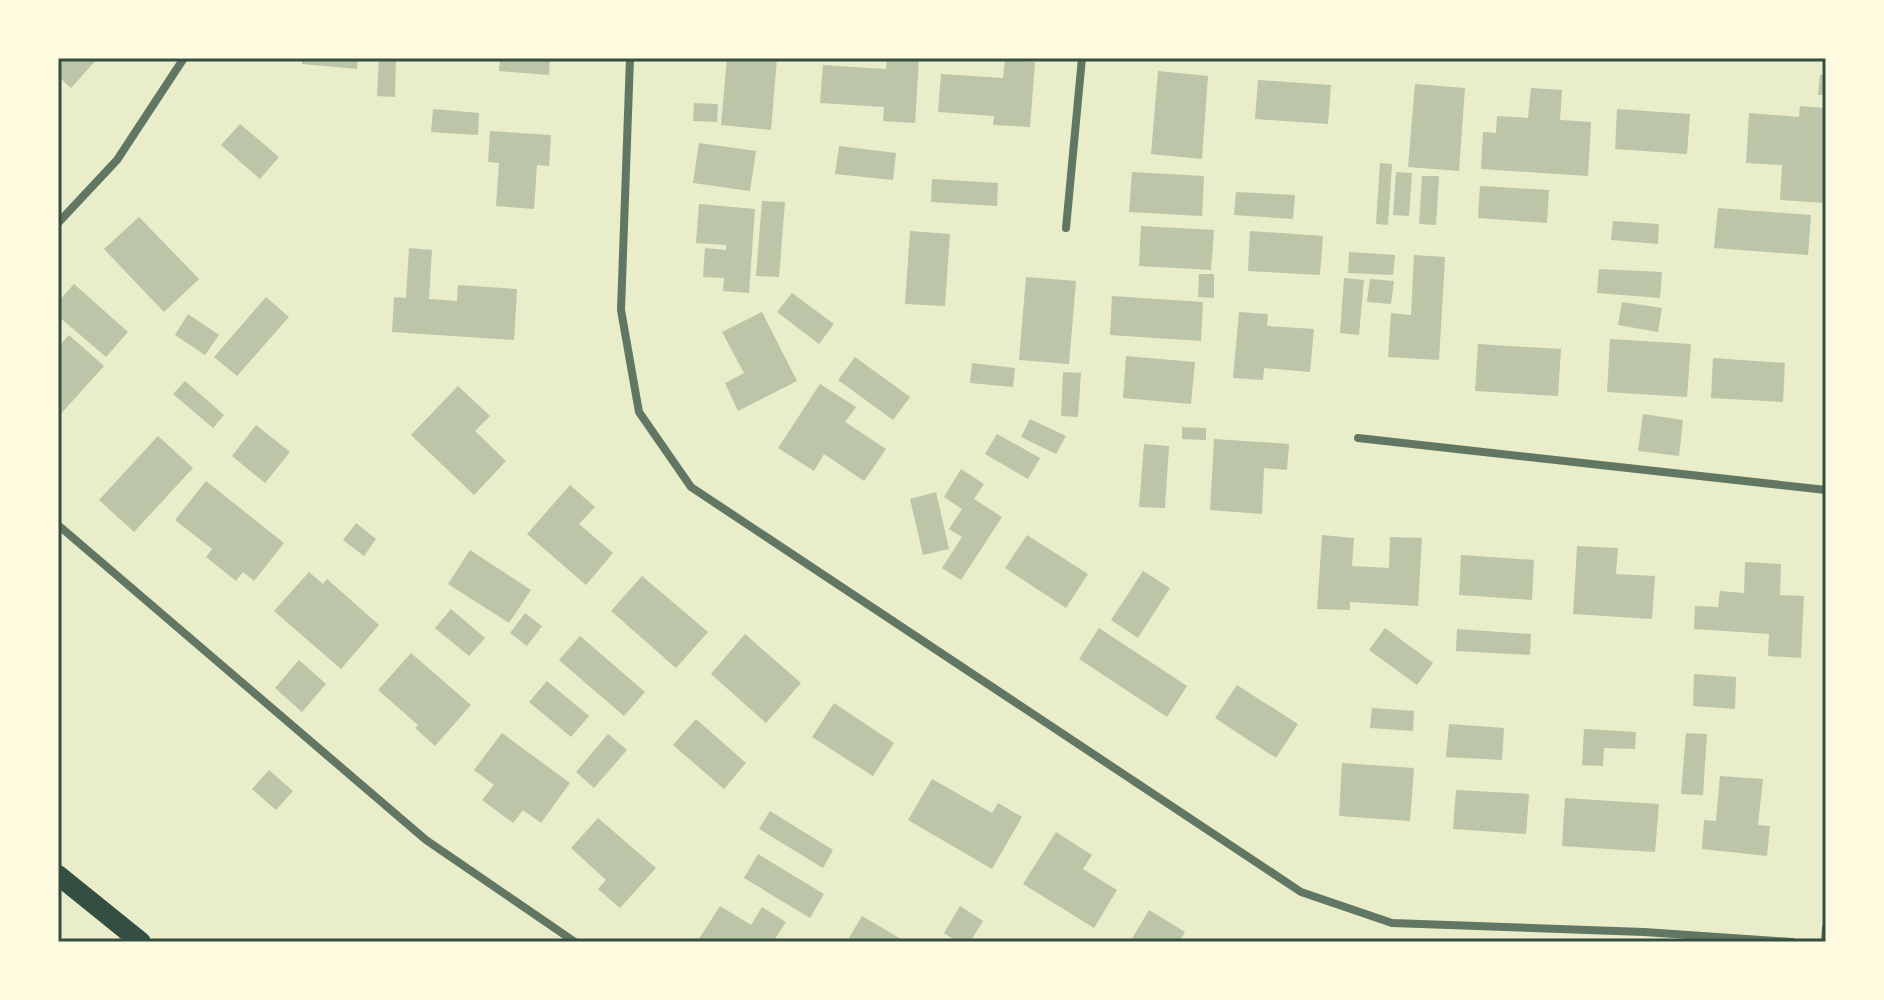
<svg xmlns="http://www.w3.org/2000/svg" width="1884" height="1000" viewBox="0 0 1884 1000" font-family="'Public Sans',sans-serif">
<style>
.building{fill:#bcc5a7}
.lines{fill:none;stroke-linecap:round;stroke-linejoin:round}
.minor{stroke:#617663;stroke-width:8}
.primary{stroke:#344e41;stroke-width:20}
.neatline{fill:none;stroke:#344e41;stroke-width:3}
</style>
<rect width="100%" height="100%" fill="#e9edc9"/>
<g class="building">
<polygon points="58,58 98,58 71,88 58,76"/>
<polygon points="302,58 358,58 357,69 302,64"/>
<polygon points="379,58 396,58 395,97 377,96"/>
<polygon points="500,58 550,58 549,75 499,71"/>
<polygon points="727,58 777,58 771,130 721,125"/>
<polygon points="887,58 919,58 915,123 883,121 884,107 820,103 823,65 886,69"/>
<polygon points="1005,60 1035,62 1030,127 993,125 994,116 938,112 941,74 1003,78"/>
<polygon points="1158,71 1208,76 1202,159 1151,154"/>
<polygon points="1820,75 1826,75 1826,95 1818,95"/>
<polygon points="1258,80 1331,85 1328,124 1255,119"/>
<polygon points="1415,84 1465,88 1459,171 1408,167"/>
<polygon points="1531,88 1562,90 1560,120 1591,122 1588,176 1481,169 1483,132 1496,133 1497,116 1528,118"/>
<polygon points="694,103 718,104 717,122 693,121"/>
<polygon points="1800,106 1826,108 1824,203 1780,200 1782,165 1746,163 1749,113 1799,117"/>
<polygon points="433,109 479,113 478,135 431,132"/>
<polygon points="1617,109 1690,114 1687,154 1615,149"/>
<polygon points="240,124 279,157 260,179 221,145"/>
<polygon points="490,131 551,135 549,166 537,165 534,209 496,206 499,163 488,162"/>
<polygon points="699,143 756,151 750,191 693,183"/>
<polygon points="839,146 896,153 893,180 835,174"/>
<polygon points="1380,163 1392,164 1388,225 1376,224"/>
<polygon points="1132,172 1204,176 1202,216 1129,212"/>
<polygon points="1396,172 1412,173 1409,216 1393,215"/>
<polygon points="1422,176 1439,176 1436,225 1419,224"/>
<polygon points="932,179 998,183 997,206 931,202"/>
<polygon points="1480,186 1549,190 1547,223 1478,218"/>
<polygon points="1236,192 1295,195 1293,219 1234,215"/>
<polygon points="762,201 785,202 779,277 756,276"/>
<polygon points="699,204 755,209 749,293 723,291 724,278 703,277 705,248 726,250 726,245 696,243"/>
<polygon points="1718,208 1811,215 1808,255 1714,248"/>
<polygon points="139,217 199,279 164,312 104,249"/>
<polygon points="1613,221 1659,224 1658,244 1611,240"/>
<polygon points="1141,226 1214,230 1211,270 1139,266"/>
<polygon points="910,231 950,234 945,306 905,304"/>
<polygon points="1250,231 1323,236 1320,275 1248,271"/>
<polygon points="409,248 432,250 429,299 457,301 458,285 517,289 514,340 392,332 394,297 406,298"/>
<polygon points="1349,252 1395,255 1393,275 1348,273"/>
<polygon points="1414,255 1445,257 1439,360 1388,357 1391,313 1411,315"/>
<polygon points="1599,269 1662,272 1660,298 1597,293"/>
<polygon points="1199,274 1214,274 1214,298 1198,297"/>
<polygon points="1026,277 1076,281 1069,364 1019,360"/>
<polygon points="1344,278 1364,280 1359,335 1340,333"/>
<polygon points="1370,279 1394,281 1391,304 1367,302"/>
<polygon points="74,284 128,332 106,357 58,316 58,302"/>
<polygon points="792,293 834,324 819,344 777,312"/>
<polygon points="1112,296 1203,302 1201,341 1110,335"/>
<polygon points="266,297 289,317 237,376 214,357"/>
<polygon points="1622,302 1662,308 1658,332 1618,325"/>
<polygon points="762,312 797,381 738,411 725,383 744,373 722,332"/>
<polygon points="1239,312 1268,314 1267,326 1314,329 1310,372 1264,368 1263,380 1233,378"/>
<polygon points="188,314 219,335 205,355 175,335"/>
<polygon points="69,335 104,366 58,417 58,347"/>
<polygon points="1610,339 1691,344 1687,397 1607,392"/>
<polygon points="1478,344 1561,349 1558,396 1475,391"/>
<polygon points="1126,356 1195,362 1191,404 1123,398"/>
<polygon points="855,357 910,397 893,420 838,380"/>
<polygon points="1713,358 1785,363 1783,402 1711,398"/>
<polygon points="972,363 1015,368 1013,387 970,383"/>
<polygon points="1063,372 1081,373 1078,417 1061,416"/>
<polygon points="185,381 224,415 213,428 173,394"/>
<polygon points="820,384 856,407 845,422 886,449 864,481 824,454 814,471 778,448"/>
<polygon points="458,386 490,416 475,431 506,461 474,495 411,435"/>
<polygon points="1643,414 1683,420 1679,456 1638,451"/>
<polygon points="1030,419 1066,436 1056,454 1021,437"/>
<polygon points="256,425 290,452 265,483 232,456"/>
<polygon points="1182,427 1206,428 1206,440 1182,439"/>
<polygon points="997,434 1040,458 1028,479 985,454"/>
<polygon points="158,436 193,468 134,532 99,500"/>
<polygon points="1214,439 1289,444 1287,470 1264,468 1262,514 1210,510"/>
<polygon points="1144,444 1169,446 1165,508 1139,507"/>
<polygon points="961,469 984,484 974,499 1002,517 961,580 942,568 962,537 949,529 962,509 944,497"/>
<polygon points="206,481 284,543 254,581 243,572 236,581 206,557 212,549 175,520"/>
<polygon points="570,485 595,507 579,524 613,553 586,585 527,534"/>
<polygon points="936,492 949,549 923,555 910,499"/>
<polygon points="356,523 376,539 364,556 343,540"/>
<polygon points="1027,535 1088,574 1066,608 1005,568"/>
<polygon points="1322,535 1354,538 1352,566 1389,568 1390,537 1422,538 1418,606 1350,602 1350,610 1317,609"/>
<polygon points="1577,546 1618,548 1616,574 1655,576 1652,619 1573,614"/>
<polygon points="470,550 531,590 509,623 448,584"/>
<polygon points="1461,555 1534,560 1532,600 1459,595"/>
<polygon points="1745,562 1781,564 1780,595 1804,596 1801,658 1768,656 1769,634 1694,629 1695,606 1718,607 1720,591 1744,593"/>
<polygon points="1143,571 1170,588 1138,638 1111,620"/>
<polygon points="309,572 323,584 327,579 379,625 341,669 274,611"/>
<polygon points="642,576 708,632 676,668 611,611"/>
<polygon points="451,609 485,638 469,656 435,628"/>
<polygon points="525,613 542,626 527,646 510,633"/>
<polygon points="1099,628 1187,686 1167,717 1079,659"/>
<polygon points="1385,628 1433,663 1417,685 1369,650"/>
<polygon points="1457,629 1531,634 1530,655 1456,651"/>
<polygon points="745,634 801,683 766,723 711,674"/>
<polygon points="580,636 645,692 624,716 559,660"/>
<polygon points="411,653 471,705 435,746 415,728 418,725 378,690"/>
<polygon points="299,660 326,684 302,712 275,688"/>
<polygon points="1694,674 1736,677 1735,709 1693,706"/>
<polygon points="547,681 589,716 571,737 529,702"/>
<polygon points="1237,685 1298,724 1276,758 1215,718"/>
<polygon points="834,703 894,743 873,776 812,737"/>
<polygon points="1372,708 1414,711 1413,731 1370,728"/>
<polygon points="696,719 746,763 724,789 673,745"/>
<polygon points="1449,724 1504,728 1502,760 1446,757"/>
<polygon points="1584,729 1636,732 1635,749 1604,748 1603,766 1582,765"/>
<polygon points="502,733 570,783 541,823 523,810 513,823 482,800 494,785 474,770"/>
<polygon points="1686,733 1707,734 1703,795 1681,794"/>
<polygon points="608,734 627,750 594,788 576,772"/>
<polygon points="1342,763 1414,768 1410,821 1339,816"/>
<polygon points="269,770 293,791 276,810 252,789"/>
<polygon points="1720,776 1763,779 1758,825 1770,826 1767,856 1702,849 1704,820 1716,821"/>
<polygon points="932,779 992,813 998,803 1022,817 992,869 908,820"/>
<polygon points="1456,790 1529,794 1526,834 1453,829"/>
<polygon points="1565,798 1659,804 1655,852 1562,846"/>
<polygon points="770,811 833,850 823,868 759,829"/>
<polygon points="598,818 656,868 620,908 598,889 606,880 571,848"/>
<polygon points="1056,832 1092,855 1083,869 1117,890 1094,928 1023,884"/>
<polygon points="758,854 824,894 810,918 744,878"/>
<polygon points="720,906 751,925 762,907 786,922 775,939 778,942 697,942"/>
<polygon points="960,906 983,921 970,942 958,942 944,933"/>
<polygon points="1149,910 1185,932 1179,942 1130,942"/>
<polygon points="862,916 906,942 857,942 849,938"/>
</g>
<g class="lines">
<g class="minor">
<polyline points="630,58 621,310 639,412 691,487 1301,892 1392,923 1644,932 1792,942"/>
<polyline points="58,223 117,160 184,58"/>
<polyline points="1066,228 1082,58"/>
<polyline points="1358,438 1826,490"/>
<polyline points="58,525 426,840 575,942"/>
<polyline points="1825,942 1826,928"/>
</g>
<polyline class="primary" points="58,875 141,942"/>
</g>
<rect width="1884" height="1000" fill="none" stroke="#fefae0" stroke-width="120"/>
<rect x="60" y="60" width="1764" height="880" class="neatline"/>
</svg>
